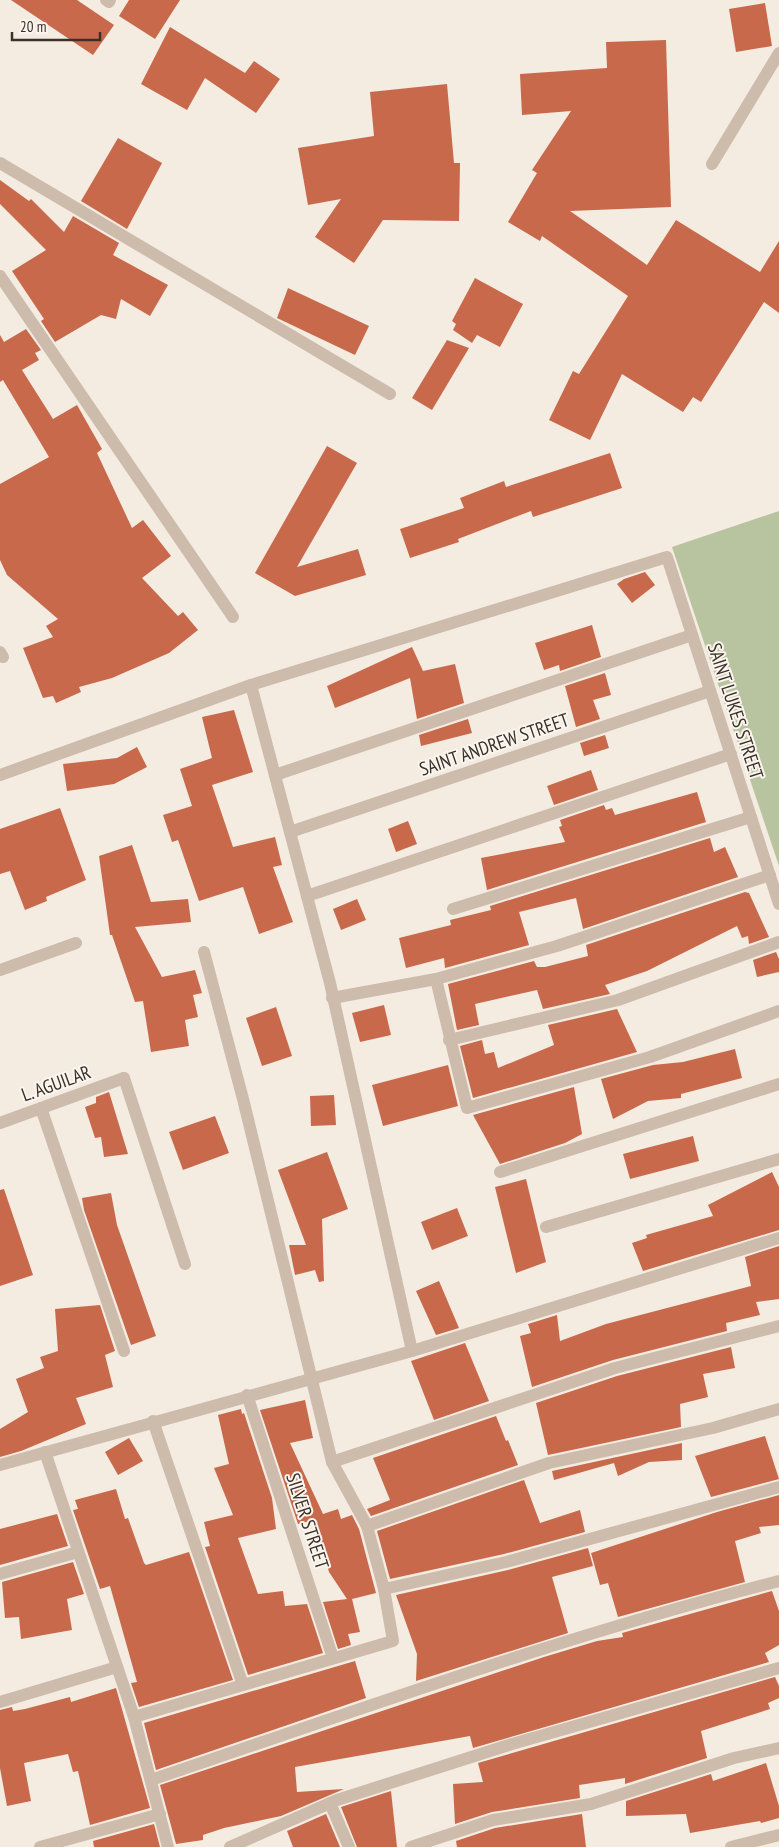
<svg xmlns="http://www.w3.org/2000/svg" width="779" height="1847" viewBox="0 0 779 1847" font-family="'PT Sans Narrow',sans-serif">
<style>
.green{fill:#b8c4a0}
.building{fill:#c8694b}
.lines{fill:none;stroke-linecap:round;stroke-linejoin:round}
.lane{stroke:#cdbbac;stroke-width:12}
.street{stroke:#cdbbac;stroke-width:12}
.labels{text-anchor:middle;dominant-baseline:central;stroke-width:4;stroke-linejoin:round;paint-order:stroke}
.street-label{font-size:19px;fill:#3b302b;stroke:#fbf5ee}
</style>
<rect width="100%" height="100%" fill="#f4ebe1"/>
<polygon class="green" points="779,511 779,866 672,547"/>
<g class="building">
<polygon points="11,0 77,0 114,25 93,55"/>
<polygon points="129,0 180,0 155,39 119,16"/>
<polygon points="765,3 772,46 736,52 729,9"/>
<polygon points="170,27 245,73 254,61 280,79 256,113 205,78 187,110 141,84"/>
<polygon points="666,40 671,207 570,211 647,265 676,220 760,272 779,241 779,313 764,302 701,402 693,397 683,412 622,374 590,440 549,420 573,371 579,374 628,296 542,236 540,241 508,222 537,173 532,170 571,111 522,115 520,74 607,68 606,42"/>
<polygon points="447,84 454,163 460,163 459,221 383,220 354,263 315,237 341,199 308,205 298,148 374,136 370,92"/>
<polygon points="118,138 162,163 127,229 81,201"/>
<polygon points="0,180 29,201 31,199 64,232 73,216 119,243 113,255 168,285 150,316 121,299 116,319 101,315 55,342 41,321 44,319 12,271 46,250 0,204"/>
<polygon points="475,278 523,304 500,347 477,335 472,343 453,330 456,324 452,321"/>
<polygon points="288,288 369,326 355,355 277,318"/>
<polygon points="26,329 41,350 35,353 39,360 22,370 53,419 77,405 102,449 97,453 132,528 143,520 171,556 142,578 178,616 183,612 198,630 169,653 112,678 79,687 81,692 56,703 53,696 43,698 23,648 53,637 46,626 58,619 7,575 0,560 0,484 49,457 3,380 0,382 0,335 4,342"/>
<polygon points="447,340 469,348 432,410 412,398"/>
<polygon points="327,446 357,463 297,567 358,549 366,575 295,596 255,573"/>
<polygon points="610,453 622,488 533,517 531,511 458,539 459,542 410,558 400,529 464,508 460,498 504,481 506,487"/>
<polygon points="645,572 655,585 632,603 617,584 624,579"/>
<polygon points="592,625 601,657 560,671 559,665 544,670 535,643"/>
<polygon points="412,647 423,671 455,664 464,703 417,719 410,678 335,708 327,686"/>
<polygon points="605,673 611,695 593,700 600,719 576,727 565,686"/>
<polygon points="234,710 253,772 212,785 233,847 275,837 282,865 273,867 293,922 259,934 243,887 199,901 178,840 172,842 163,815 192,806 180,769 212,758 202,717"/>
<polygon points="468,719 472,733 421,746 419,735"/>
<polygon points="605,735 609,748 584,756 580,743"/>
<polygon points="137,747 147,767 114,784 67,791 63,764 117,758"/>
<polygon points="591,770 598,790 554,805 547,786"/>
<polygon points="697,792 706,822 487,890 481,858 565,842 559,827 562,826 560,820 604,805 606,810 612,808 615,815"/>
<polygon points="60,808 86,880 46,897 47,901 25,910 10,871 0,874 0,829"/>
<polygon points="408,821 417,844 396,852 388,829"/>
<polygon points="710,838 714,852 725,847 738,877 583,929 576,898 519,912 529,945 445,968 444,958 406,968 399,938 451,925 450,920 491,910 490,906"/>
<polygon points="132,845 151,902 188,899 191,922 135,927 162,977 195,970 202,993 193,995 198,1017 185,1020 189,1046 151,1052 143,1001 135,1002 112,935 110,935 99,856"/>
<polygon points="745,892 749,893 769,937 749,944 748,936 742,938 737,926 647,971 605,985 610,994 543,1009 537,990 475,1004 479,1025 457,1030 448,984 534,961 537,967 545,967 588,956 586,945"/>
<polygon points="357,899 366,920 341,930 333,909"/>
<polygon points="776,952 779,959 779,972 757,977 753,960"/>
<polygon points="384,1005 391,1035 360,1042 352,1013"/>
<polygon points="276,1007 292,1056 262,1066 246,1018"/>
<polygon points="617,1009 637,1052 473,1098 460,1046 482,1040 485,1054 494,1052 498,1068 554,1045 548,1025"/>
<polygon points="735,1049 742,1078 681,1094 681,1098 648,1101 613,1119 601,1079 653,1065 683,1062"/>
<polygon points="448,1065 458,1106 383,1126 372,1085"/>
<polygon points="574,1087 582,1134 565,1143 500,1164 473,1115"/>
<polygon points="109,1092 128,1154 104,1157 101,1137 95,1138 85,1107 96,1103 96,1097"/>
<polygon points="334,1095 336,1125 311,1126 310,1096"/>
<polygon points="215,1116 229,1153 183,1170 169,1132"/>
<polygon points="693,1136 699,1161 630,1179 623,1154"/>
<polygon points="327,1152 348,1209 322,1219 324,1281 319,1282 315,1270 295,1275 289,1245 306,1245 278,1170"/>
<polygon points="772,1172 779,1187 779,1230 643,1271 632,1243 647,1238 646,1235 713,1216 708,1205"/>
<polygon points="526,1179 546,1262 516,1273 495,1187"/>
<polygon points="4,1189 33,1275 0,1286 0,1190"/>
<polygon points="111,1193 117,1225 156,1336 131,1345 84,1210 82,1198"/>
<polygon points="457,1208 468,1236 432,1250 421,1222"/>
<polygon points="779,1246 779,1299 756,1302 760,1315 726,1323 727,1331 613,1360 532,1387 520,1336 531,1333 528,1324 557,1315 560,1341 606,1324 751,1286 745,1257"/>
<polygon points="439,1281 459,1328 436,1335 416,1291"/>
<polygon points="100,1305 115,1351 105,1355 113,1387 76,1398 86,1424 21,1451 0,1457 0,1429 28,1412 16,1379 44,1368 40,1357 58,1351 55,1309"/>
<polygon points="465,1343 489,1401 434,1420 411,1361"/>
<polygon points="731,1347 735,1368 703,1374 708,1397 680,1404 681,1427 548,1455 536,1403 617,1376"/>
<polygon points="305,1400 313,1438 290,1443 323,1514 338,1509 341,1519 352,1515 359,1529 376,1593 352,1599 360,1632 348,1634 351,1645 338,1649 323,1602 347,1599 329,1572 314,1520 298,1524 260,1410"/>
<polygon points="241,1409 242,1414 244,1413 272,1498 276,1529 238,1538 258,1594 283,1591 285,1606 307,1604 323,1653 248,1675 205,1547 210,1546 204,1522 233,1515 214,1468 229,1464 218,1415"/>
<polygon points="496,1416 506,1441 508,1440 518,1465 371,1516 367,1509 390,1500 373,1458"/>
<polygon points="765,1436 779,1479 711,1497 695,1456"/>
<polygon points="129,1438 143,1461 118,1475 105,1452"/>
<polygon points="682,1443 682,1460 649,1462 618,1476 614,1463 554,1480 552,1471"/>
<polygon points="524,1480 540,1523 580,1510 585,1532 504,1554 390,1579 377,1531"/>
<polygon points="116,1489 125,1519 128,1518 144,1563 146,1565 189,1552 233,1680 139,1707 131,1683 137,1682 110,1586 100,1589 73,1510 78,1509 75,1500"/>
<polygon points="779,1495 779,1525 759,1527 761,1533 735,1541 745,1582 618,1617 608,1583 600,1585 591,1553 717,1512"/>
<polygon points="57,1514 68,1546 0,1565 0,1529"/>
<polygon points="588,1548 593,1566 552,1577 568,1633 416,1681 417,1654 396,1595 508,1570"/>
<polygon points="73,1562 84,1594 67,1599 72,1630 21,1639 19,1617 5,1618 2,1582"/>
<polygon points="772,1591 779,1611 779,1645 765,1653 769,1662 473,1748 470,1736 295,1767 297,1792 344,1789 281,1816 224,1828 203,1835 203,1840 176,1844 160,1785 544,1657 597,1641 623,1637 622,1633"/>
<polygon points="355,1661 366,1698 156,1770 144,1723"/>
<polygon points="775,1677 779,1686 779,1698 768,1703 770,1709 701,1731 707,1758 625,1784 625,1778 579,1785 580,1798 492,1812 455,1824 453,1784 483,1782 478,1763"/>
<polygon points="116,1688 150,1808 90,1825 78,1771 73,1772 68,1754 24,1763 31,1801 7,1806 0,1768 0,1710 12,1707 13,1711 25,1709 70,1697 71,1702"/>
<polygon points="766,1763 779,1806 779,1818 761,1823 760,1821 690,1833 686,1814 626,1816 626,1801 711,1774 713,1781"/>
<polygon points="391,1791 397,1847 357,1847 341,1807"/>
<polygon points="326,1814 340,1847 293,1847 287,1831"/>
<polygon points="582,1814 586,1847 457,1847 456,1841 495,1828"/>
<polygon points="154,1824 160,1847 94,1847 93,1841"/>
</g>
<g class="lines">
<g class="lane">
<polyline points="275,775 692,635"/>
<polyline points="290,832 710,691"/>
<polyline points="307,896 731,754"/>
<polyline points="453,909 751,817"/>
<polyline points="436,979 467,1108 650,1057 779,1011"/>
<polyline points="449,1040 618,1000 779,942"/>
<polyline points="124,1078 185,1264"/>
<polyline points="41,1108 124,1351"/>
<polyline points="500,1172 779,1084"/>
<polyline points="546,1227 779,1159"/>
<polyline points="412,1351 779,1238"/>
<polyline points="332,1462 615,1368 779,1326"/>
<polyline points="367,1526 549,1463 713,1428 779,1409"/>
<polyline points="0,1574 78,1552"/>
<polyline points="384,1589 506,1562 779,1487"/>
<polyline points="0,1702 117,1667"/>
<path d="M151,1780c207,-70 415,-145 628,-199"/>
<polyline points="330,1803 349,1847"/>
<polyline points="40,1847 160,1814"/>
<polyline points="230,1847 337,1800 512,1744 779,1668"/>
<polyline points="411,1847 493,1820 591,1804 734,1758 779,1748"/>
<polyline points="731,1847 779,1835"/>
</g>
<g class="street">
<polyline points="106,0 109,2 110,0"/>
<polyline points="0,163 390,394"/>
<polyline points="712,164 779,53"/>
<polyline points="0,276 233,617"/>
<polyline points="0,652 3,657"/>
<polyline points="0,775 251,685 667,557 779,904"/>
<polyline points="0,970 76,943"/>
<polyline points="332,998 436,979 557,946 770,875"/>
<polyline points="0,1123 124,1078"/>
<polyline points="247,1395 333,1658"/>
<polyline points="153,1421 243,1685"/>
<polyline points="45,1452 134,1717 168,1847"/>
<polyline points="0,1465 412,1351 330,983 251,685"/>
<polyline points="134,1717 393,1641 384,1589 367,1526 332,1462 243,1099 204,952"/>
</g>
</g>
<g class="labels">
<g class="street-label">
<text transform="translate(736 711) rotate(72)">SAINT LUKES STREET</text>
<text transform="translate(494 744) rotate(-19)">SAINT ANDREW STREET</text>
<text transform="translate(56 1083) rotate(-20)">L. AGUILAR</text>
<text transform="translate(308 1521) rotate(72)">SILVER STREET</text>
</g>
</g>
<path d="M12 32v8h88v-8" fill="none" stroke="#3b302b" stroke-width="2.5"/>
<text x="20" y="32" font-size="15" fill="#3b302b" stroke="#fbf5ee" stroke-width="4" paint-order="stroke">20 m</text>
</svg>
